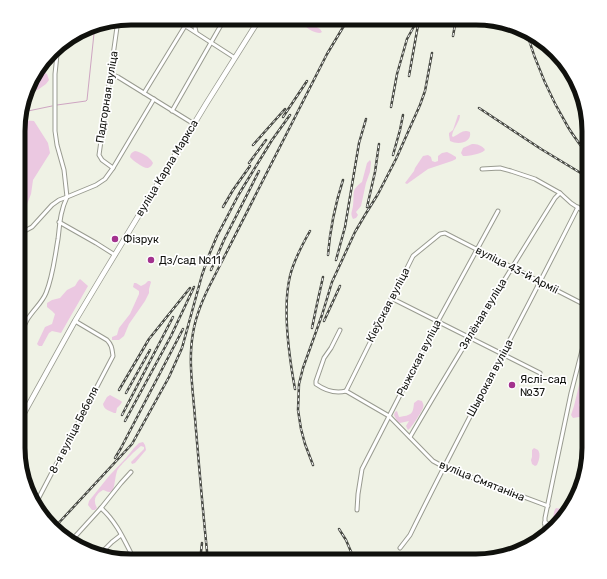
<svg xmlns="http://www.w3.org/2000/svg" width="607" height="579" viewBox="0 0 607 579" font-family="Rubik,sans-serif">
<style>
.green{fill:#ebc8e1}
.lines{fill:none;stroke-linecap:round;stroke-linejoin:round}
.stream{stroke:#cea5c2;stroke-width:1}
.street-casing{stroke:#999b90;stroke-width:5}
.secondary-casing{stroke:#999b90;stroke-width:6}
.street{stroke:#fff;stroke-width:3}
.secondary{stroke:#fff;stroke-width:4.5}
.rail-casing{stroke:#484a44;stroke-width:2.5}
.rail{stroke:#fff;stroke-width:1;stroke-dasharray:3;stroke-linecap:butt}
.poi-dot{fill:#a3328e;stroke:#fff;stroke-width:1.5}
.labels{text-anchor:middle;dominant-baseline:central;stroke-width:3.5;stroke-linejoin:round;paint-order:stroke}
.street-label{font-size:11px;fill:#10110d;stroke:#fff}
.poi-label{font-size:11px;fill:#10110d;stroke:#fff;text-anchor:start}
.rim{fill:none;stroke:#10110d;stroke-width:5}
</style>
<rect width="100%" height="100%" fill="#eff2e5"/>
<g class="green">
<path d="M306,21l14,8 2,3 -2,1c-6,0 -12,-4 -16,-8v-3z"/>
<polygon points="38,69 47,74 49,80 46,84 39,89 28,95 25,98 23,106 21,106 33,75"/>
<path d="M458,115h2c0,7 -7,13 -8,21l1,1c7,-3 10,-8 17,-5 2,11 -12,13 -20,9l-1,-6v-2l4,-3z"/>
<polygon points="20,120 34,121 48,143 50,153 33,180 31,194 22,217 19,228"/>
<path d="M472,144c5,0 10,1 13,6 -4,4 -16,6 -22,6l-2,-3 2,-5z"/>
<path d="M135,151c6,1 15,6 18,12 -1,2 -2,4 -5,5 -4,1 -16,-8 -18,-11 0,-3 2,-5 5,-6z"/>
<polygon points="447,152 451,154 456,157 456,159 452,161 428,169 407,184 405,183 414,171 415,168 423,156 428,155 431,157 432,161 435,162 438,161 438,156 442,153"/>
<path d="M370,160l1,2 -1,10 -4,11 -5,23 -5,6 2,3 -2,3 -3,1c-3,-6 -1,-7 0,-13 2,-13 -3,-15 9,-24l5,-19z"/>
<polygon points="80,279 88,286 61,333 52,331 49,333 42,346 39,346 37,344 45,327 52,324 55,314 52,311 47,307 47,303 52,300 60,298 67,290 75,286 78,281"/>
<polygon points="148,281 150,281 151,282 149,289 149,293 145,301 129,324 124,336 119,340 112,340 112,337 117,335 119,328 130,314 139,294 139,291 133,287 134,283 136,283 141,286 145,284"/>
<polygon points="589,344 589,372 586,375 587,389 586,392 584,393 583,398 585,402 583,404 580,403 579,405 580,407 584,408 587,414 586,416 582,418 579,417 573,418 571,415 574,406"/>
<path d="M110,395l11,6 1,1 -2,3 -3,3 -1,5h-2c-4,-2 -10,-3 -11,-9l4,-7z"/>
<path d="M418,400l4,1c1,3 2,3 1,7 -2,5 -11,19 -15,22l-2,-4 3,-5 -9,2 -3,-2 -3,-6 1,-3 2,-1 2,6c12,-2 14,-2 15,-14z"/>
<path d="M143,442l2,3 1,5 -11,13 -3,1 -1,-2 13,-13v-2l-3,-1c-5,4 -21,19 -24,25 -2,6 -2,13 -4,19 -4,4 -6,1 -10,0 -4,2 -9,7 -8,12 0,2 1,4 2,6l-2,2h-3l-4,-5 1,-4 20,-25 17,-18 8,-10 5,-5z"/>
<path d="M534,448l4,2c3,4 1,11 -1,15l-2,1 -3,-2 -1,-4 1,-3v-7z"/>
<path d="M556,508l11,2 -10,13 -3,-1c-1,-4 -1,-10 2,-14z"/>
</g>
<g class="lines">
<g class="stream">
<polyline points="57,105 86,101 87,100 95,24"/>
<polyline points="20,113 24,111 28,111 52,106"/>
</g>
<g class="street-casing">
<g id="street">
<polyline points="173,18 235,58"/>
<polyline points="193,18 196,32"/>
<polyline points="111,74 118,77 194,124"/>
<polyline points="144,93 185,26 190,22 193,18"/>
<polyline points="172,111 225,18"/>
<polyline points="113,168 102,160 99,155 118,20"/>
<polyline points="482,169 500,168 511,171 535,179 560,193 571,203 589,215"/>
<polyline points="59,222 96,243 115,255"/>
<polyline points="19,234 32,227 52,205 59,200 67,197 64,170 57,145 55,131 55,74 58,45"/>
<polyline points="391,298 540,373"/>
<path d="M340,330l-9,18 -7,10 -8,23v3c10,7 19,10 30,7"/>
<path d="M19,343c2,-8 4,-16 8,-23 6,-10 15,-17 19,-27 7,-17 9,-37 12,-54 2,-16 2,-27 9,-42l29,-12 9,-6 8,-11 41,-69"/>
<polyline points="346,391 410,262 413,256 440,234 445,233 589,307"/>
<polyline points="346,391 389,416 428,456 433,461 444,467 548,506"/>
<path d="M410,437c47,-81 96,-160 145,-239l5,-5"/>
<path d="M36,503l77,-147c-1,-7 -1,-11 -6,-16l-32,-19"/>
<path d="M101,508c16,14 24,34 34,53"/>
<polyline points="357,510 358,494 362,469 438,321 498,211"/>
<polyline points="545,537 545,518 553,479 571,393 589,323"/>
<polyline points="71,541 101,508 121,483 131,472"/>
<path d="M400,548l10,-13c54,-110 113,-218 168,-328"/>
<polyline points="100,554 112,542 121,535"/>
</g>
</g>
<g class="secondary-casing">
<g id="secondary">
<polyline points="18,424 75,321 102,276 119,248 206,104 260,18"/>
<polyline points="545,523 553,527"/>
</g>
</g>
<use href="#street" class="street"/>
<use href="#secondary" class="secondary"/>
<g class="rail-casing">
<g id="rail">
<path d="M526,31c10,33 24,66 42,96 6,10 14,20 21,30"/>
<polyline points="453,36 456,19"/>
<polyline points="409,76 418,25"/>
<polyline points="391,107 397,74 407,39 418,19"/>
<polyline points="479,108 541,149 589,178"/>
<polyline points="283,117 307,81"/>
<polyline points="253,145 285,109"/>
<polyline points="393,155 400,130 403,115"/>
<polyline points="249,163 266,140"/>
<polyline points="223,207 233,190 250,166"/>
<polyline points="367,207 375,172 379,144"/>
<path d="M328,255c2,-26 7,-50 15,-75"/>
<polyline points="336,260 345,227 359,143 366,119"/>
<polyline points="211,270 224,240 259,171"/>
<polyline points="324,321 340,286"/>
<polyline points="312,328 317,304 323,277"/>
<path d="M295,389c-6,-33 -13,-80 -5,-113 4,-16 12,-31 20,-45"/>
<polyline points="119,390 149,339 190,288"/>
<polyline points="126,393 150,350"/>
<polyline points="122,415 173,317"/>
<polyline points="125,421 171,336 194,287"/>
<polyline points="115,458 121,448 183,329"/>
<polyline points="313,465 305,444 301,429 298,410 299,384 303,368 322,315 332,282 355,232 365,215 378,194 396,159 420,105 425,91 432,53"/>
<polyline points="54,528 132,444 169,377 182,348 202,275 209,255 217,236 239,194 272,140 290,115"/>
<polyline points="339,529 346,540 355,561"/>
<polyline points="200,561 202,543"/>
<path d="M208,561c-5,-48 -9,-95 -13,-143 -2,-28 -7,-57 -2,-85 3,-19 11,-37 20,-54l114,-225 21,-35"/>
</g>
</g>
<use href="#rail" class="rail"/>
</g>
<g class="poi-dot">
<circle cx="115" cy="239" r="4"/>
<circle cx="151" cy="260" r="4"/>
<circle cx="512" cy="385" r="4"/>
</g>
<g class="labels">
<g class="street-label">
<text transform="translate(107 97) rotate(-81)">Падгорная вуліца</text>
<text transform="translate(167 168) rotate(-59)">вуліца Карла Маркса</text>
<text transform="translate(517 270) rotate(27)">вуліца 43-й Арміі</text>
<text transform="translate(388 305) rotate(-63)">Кіеўская вуліца</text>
<text transform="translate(483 314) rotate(-59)">Зялёная вуліца</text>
<text transform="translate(419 358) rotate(-63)">Рыжская вуліца</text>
<text transform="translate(490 378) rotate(-62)">Шырокая вуліца</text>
<text transform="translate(74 430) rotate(-63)">8-я вуліца Бебеля</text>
<text transform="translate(482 481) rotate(22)">вуліца Смятаніна</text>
</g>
<g class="poi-label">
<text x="123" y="239">Фізрук</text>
<text x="159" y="260">Дз/сад №11</text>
<text x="520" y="379">Яслі-сад<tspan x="520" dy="13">№37</tspan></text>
</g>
</g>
<path d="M0 0H607V579H0ZM131 25H476A106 106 0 0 1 582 131V448A106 106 0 0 1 476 554H131A106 106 0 0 1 25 448V131A106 106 0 0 1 131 25Z" fill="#fff" fill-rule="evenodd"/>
<path class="rim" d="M131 25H476A106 106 0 0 1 582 131V448A106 106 0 0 1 476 554H131A106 106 0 0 1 25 448V131A106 106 0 0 1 131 25Z"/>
</svg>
